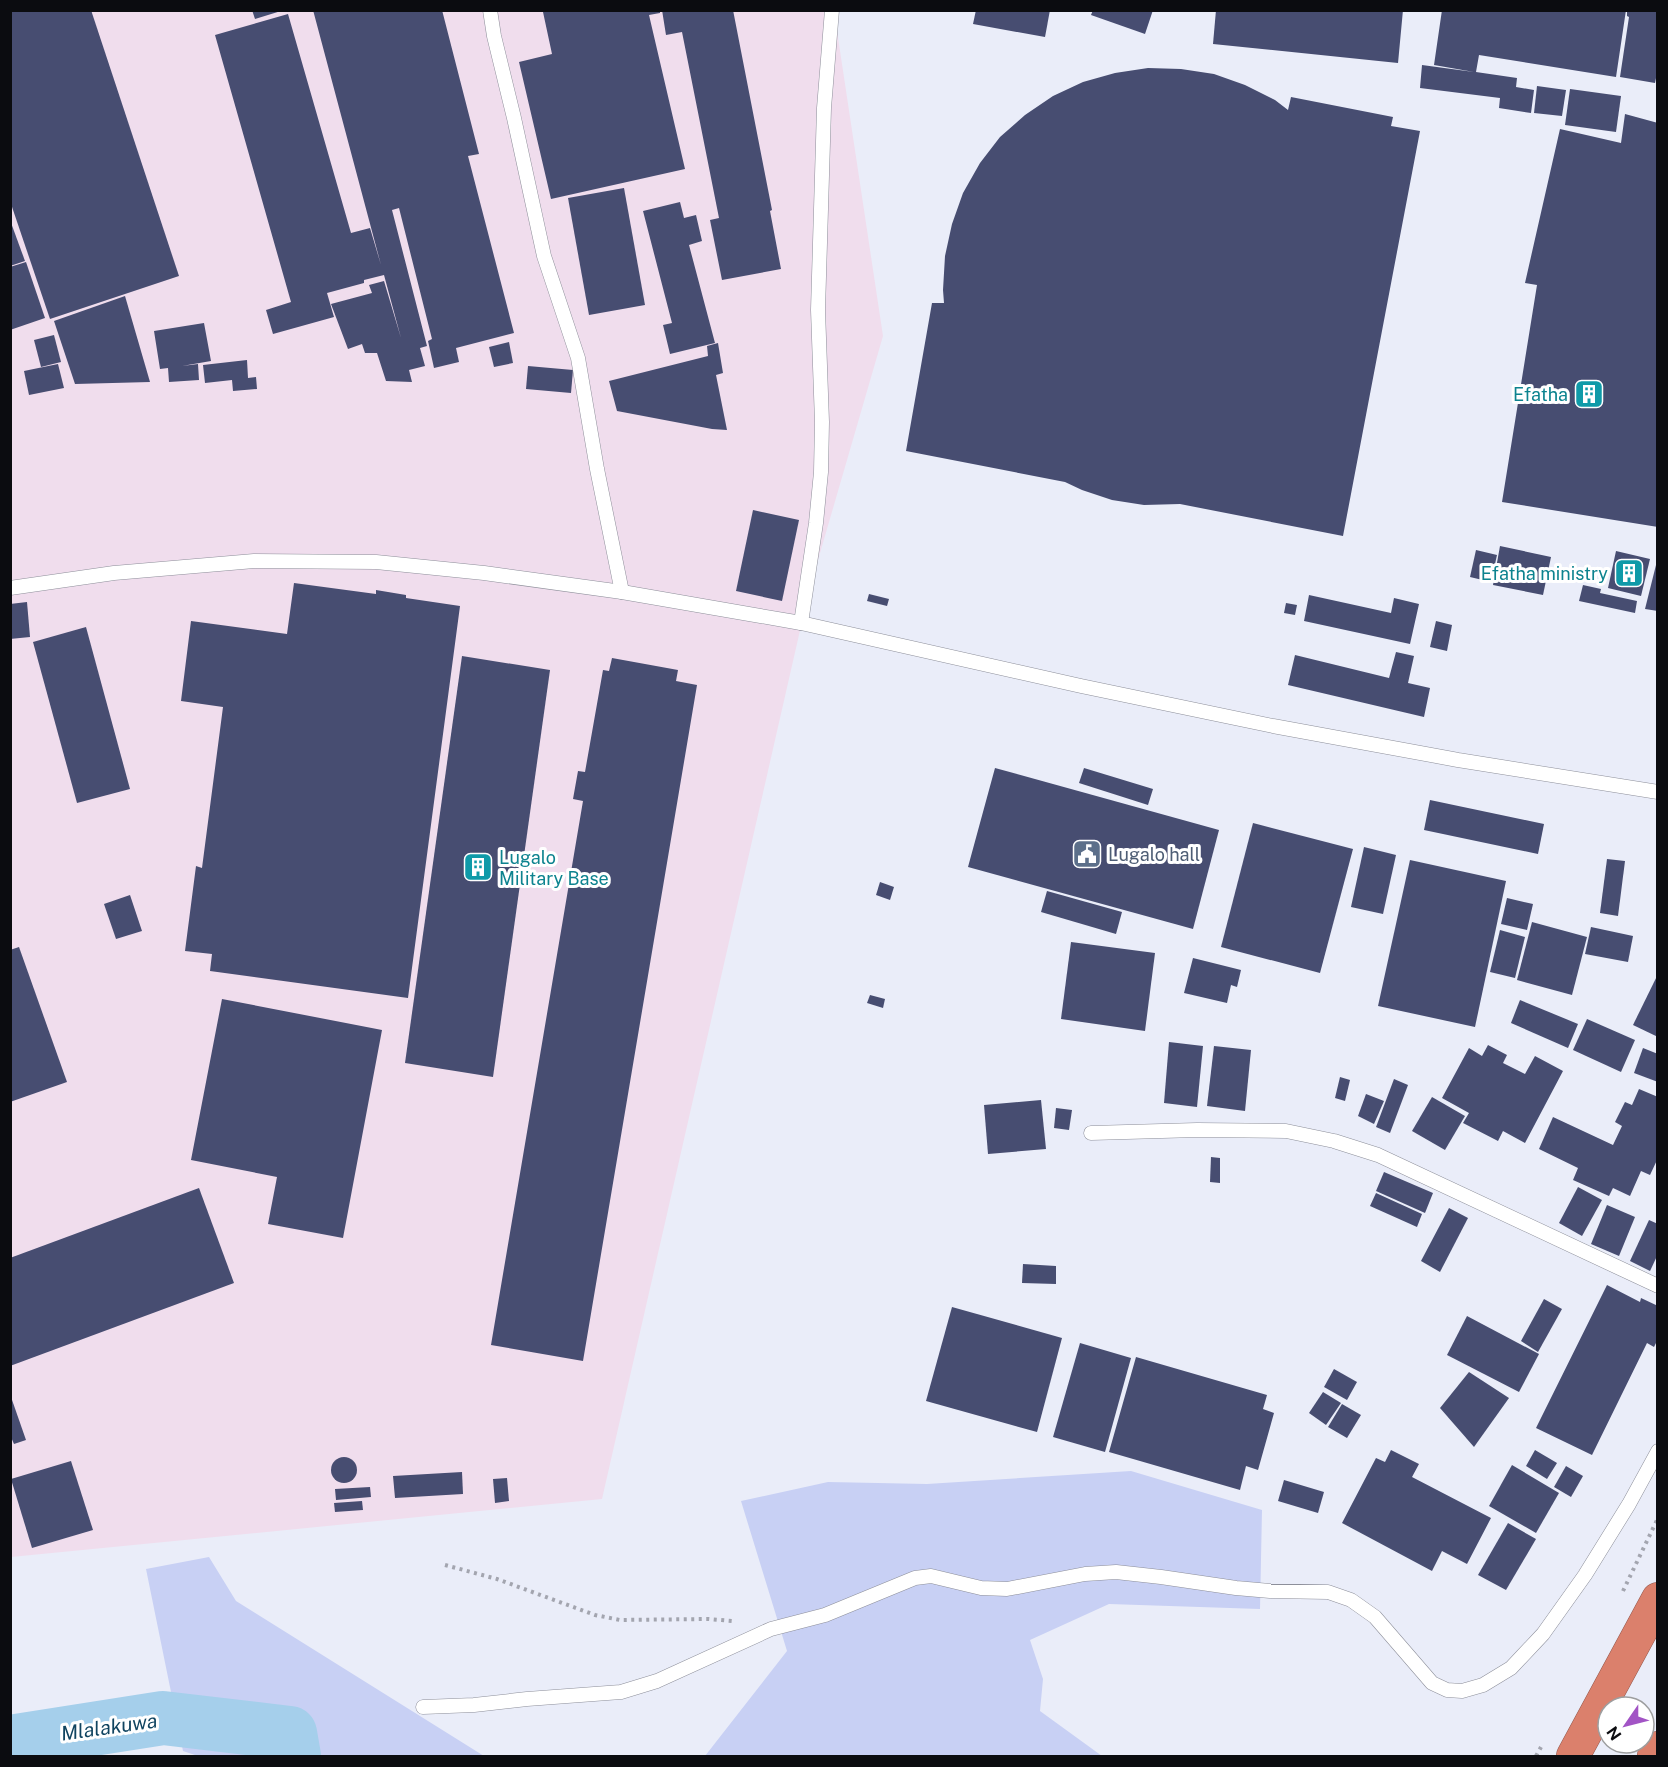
<svg xmlns="http://www.w3.org/2000/svg" width="1668" height="1767" viewBox="0 0 1668 1767" font-family="'Public Sans',sans-serif">
<style>
.industrial{fill:#f0dded}
.green{fill:#c8d0f4}
.lines{fill:none;stroke-linecap:round;stroke-linejoin:round}
.river{stroke:#a5cfeb;stroke-width:54}
.building{fill:#474d71}
.lane-casing{stroke:#8d8f9a;stroke-width:15}
.highway-casing{stroke:#92574c;stroke-width:34}
.path{stroke:#a3a5af;stroke-width:4;stroke-dasharray:3 4.5;stroke-linecap:butt}
.lane{stroke:#fff;stroke-width:14}
.highway{stroke:#db806c;stroke-width:33}
.labels{text-anchor:middle;dominant-baseline:central;stroke-width:6;stroke-linejoin:round;paint-order:stroke}
.culture-label{font-size:18px;fill:#0d838f;stroke:#fff;text-anchor:end}
.service-label{font-size:18px;fill:#4e5e75;stroke:#fff;text-anchor:start}
.water-label{font-size:20px;font-style:italic;fill:#104460;stroke:#fff}
</style>
<rect width="100%" height="100%" fill="#eaedf9"/>
<polygon class="industrial" points="10,11 834,11 883,336 809,591 602,1499 11,1557"/>
<g class="green">
<polygon points="1131,1471 1262,1510 1260,1609 1109,1604 1030,1640 1043,1679 1040,1711 1102,1756 705,1756 787,1651 741,1501 828,1482 927,1484"/>
<polygon points="209,1557 236,1601 484,1756 198,1756 183,1751 146,1569"/>
</g>
<g class="lines">
<polyline class="river" points="10,1742 163,1718 290,1733 294,1756"/>
</g>
<g class="building">
<polygon points="10,10 91,10 179,276 50,319 10,201"/>
<polygon points="252,10 281,10 281,11 255,19"/>
<polygon points="313,10 442,10 479,154 468,156 514,333 456,348 459,362 434,368 428,341 432,339 399,208 392,210 427,346 420,348 425,366 409,370 412,382 386,381 377,353 365,353 362,344 348,349 331,304 372,293 369,285 384,281 401,338 384,275 364,280 364,283 327,293 334,317 273,334 266,310 291,302 215,35 288,14 351,233 370,228 381,265"/>
<polygon points="550,10 660,10 660,13 649,15 685,169 551,199 519,62 552,54 543,12"/>
<polygon points="662,10 733,10 772,210 770,211 781,269 722,280 710,220 719,218 682,32 666,35"/>
<polygon points="976,10 1050,10 1045,37 973,24"/>
<polygon points="1093,10 1153,10 1145,34 1091,15"/>
<polygon points="1216,10 1403,10 1398,63 1213,44"/>
<polygon points="1442,10 1626,10 1616,77 1479,55 1476,72 1517,78 1516,87 1534,90 1531,113 1499,108 1500,98 1420,88 1422,65 1474,72 1434,65"/>
<polygon points="1627,10 1658,10 1658,68 1655,83 1620,77 1629,17 1627,16"/>
<polygon points="1148,68 1181,69 1214,74 1245,85 1275,100 1288,110 1291,97 1393,117 1391,126 1420,131 1343,536 1180,504 1144,505 1112,500 1082,490 1065,482 906,451 932,303 944,303 943,290 945,256 952,224 963,193 980,163 1000,137 1025,115 1053,96 1083,82 1115,73"/>
<polygon points="1537,86 1566,90 1562,116 1534,113"/>
<polygon points="1570,89 1621,96 1616,132 1565,125"/>
<polygon points="1625,114 1658,123 1658,527 1502,502 1537,285 1525,283 1560,129 1621,143"/>
<polygon points="624,188 645,305 589,315 568,198"/>
<polygon points="680,202 684,218 696,215 702,241 689,245 715,343 670,354 663,325 672,323 643,211"/>
<polygon points="10,220 25,261 10,266"/>
<polygon points="26,262 45,318 10,330 10,267"/>
<polygon points="125,296 150,382 75,384 54,321"/>
<polygon points="204,323 211,361 182,366 198,364 199,380 169,382 168,368 160,369 154,331"/>
<polygon points="54,335 61,362 41,367 34,340"/>
<polygon points="509,342 513,363 494,367 489,347"/>
<polygon points="718,343 723,373 716,375 727,430 712,429 617,411 609,381 708,356 707,346"/>
<polygon points="247,360 248,378 256,377 257,389 233,391 232,380 205,383 203,365"/>
<polygon points="58,364 64,388 29,395 24,371"/>
<polygon points="528,366 573,370 571,393 526,389"/>
<polygon points="753,510 799,520 782,601 736,591"/>
<polygon points="1500,546 1551,557 1543,595 1493,585"/>
<polygon points="1476,550 1497,555 1491,582 1470,577"/>
<polygon points="1616,551 1650,559 1641,596 1608,588"/>
<polygon points="1658,557 1658,611 1645,609"/>
<polygon points="294,583 376,594 376,590 406,595 406,598 460,606 408,998 210,971 212,954 185,951 196,866 202,868 223,707 181,701 191,621 287,634"/>
<polygon points="1583,585 1601,589 1600,593 1637,601 1635,613 1579,601"/>
<polygon points="869,594 889,599 887,606 867,601"/>
<polygon points="1309,595 1391,613 1394,598 1419,604 1410,644 1304,621"/>
<polygon points="27,602 30,637 10,639 10,604"/>
<polygon points="1286,603 1297,605 1295,615 1284,613"/>
<polygon points="1436,621 1452,625 1447,651 1430,647"/>
<polygon points="86,627 130,789 77,803 33,642"/>
<polygon points="1396,652 1414,656 1408,683 1430,688 1424,717 1288,685 1295,655 1389,678"/>
<polygon points="462,656 550,670 493,1077 405,1063"/>
<polygon points="612,658 678,670 676,681 697,685 583,1361 491,1345 583,801 573,799 578,771 585,772 603,670 609,671"/>
<polygon points="995,768 1219,830 1193,929 968,867"/>
<polygon points="1084,768 1153,789 1148,805 1079,783"/>
<polygon points="1430,800 1544,824 1538,854 1424,830"/>
<polygon points="1253,823 1353,849 1320,973 1221,947"/>
<polygon points="1364,847 1396,855 1383,914 1351,907"/>
<polygon points="1607,859 1625,861 1618,916 1600,913"/>
<polygon points="1410,860 1506,881 1475,1027 1378,1006"/>
<polygon points="880,882 894,887 890,900 876,895"/>
<polygon points="1047,891 1122,912 1116,934 1041,912"/>
<polygon points="130,895 142,931 116,939 104,904"/>
<polygon points="1507,898 1533,904 1527,930 1501,924"/>
<polygon points="1532,922 1587,937 1572,995 1517,980"/>
<polygon points="1591,927 1633,936 1628,962 1585,954"/>
<polygon points="1500,930 1525,937 1515,978 1490,972"/>
<polygon points="1071,942 1155,953 1145,1031 1061,1019"/>
<polygon points="19,947 67,1082 10,1102 10,950"/>
<polygon points="1193,958 1241,970 1237,987 1231,985 1227,1003 1184,993"/>
<polygon points="1658,974 1658,1037 1633,1025"/>
<polygon points="870,995 885,999 883,1008 867,1003"/>
<polygon points="222,999 382,1030 343,1238 268,1224 277,1177 191,1160"/>
<polygon points="1520,1000 1578,1024 1568,1048 1511,1023"/>
<polygon points="1587,1019 1635,1040 1621,1072 1573,1050"/>
<polygon points="1169,1042 1203,1046 1197,1107 1164,1103"/>
<polygon points="1488,1045 1507,1055 1503,1063 1525,1074 1535,1056 1563,1071 1525,1143 1503,1131 1498,1141 1463,1123 1469,1113 1442,1098 1469,1048 1482,1056"/>
<polygon points="1214,1046 1251,1050 1245,1111 1207,1106"/>
<polygon points="1643,1048 1658,1054 1658,1082 1634,1073"/>
<polygon points="1340,1077 1350,1080 1345,1101 1335,1098"/>
<polygon points="1394,1079 1408,1085 1390,1133 1376,1127"/>
<polygon points="1639,1089 1658,1097 1658,1158 1650,1175 1641,1171 1630,1196 1613,1188 1609,1196 1573,1180 1578,1168 1539,1149 1553,1117 1613,1145 1622,1126 1615,1122 1625,1102 1632,1105"/>
<polygon points="1366,1094 1384,1101 1374,1124 1358,1116"/>
<polygon points="1432,1097 1465,1116 1445,1150 1412,1131"/>
<polygon points="1041,1100 1046,1149 988,1154 984,1105"/>
<polygon points="1056,1108 1072,1110 1069,1130 1054,1128"/>
<polygon points="1211,1157 1220,1158 1220,1183 1210,1182"/>
<polygon points="1384,1172 1433,1193 1425,1213 1376,1191"/>
<polygon points="1578,1187 1602,1200 1582,1236 1559,1223"/>
<polygon points="199,1188 234,1283 10,1366 10,1258"/>
<polygon points="1376,1193 1422,1214 1417,1227 1370,1206"/>
<polygon points="1607,1205 1635,1217 1619,1256 1591,1244"/>
<polygon points="1449,1208 1468,1218 1440,1272 1421,1261"/>
<polygon points="1649,1220 1658,1224 1658,1254 1650,1271 1630,1261"/>
<polygon points="1023,1264 1056,1266 1056,1284 1022,1283"/>
<polygon points="1607,1285 1640,1302 1641,1298 1658,1306 1658,1339 1654,1347 1647,1343 1592,1455 1536,1428"/>
<polygon points="1544,1299 1562,1309 1538,1352 1521,1341"/>
<polygon points="952,1307 1062,1338 1037,1432 926,1401"/>
<polygon points="1467,1316 1539,1354 1519,1392 1447,1355"/>
<polygon points="1080,1343 1131,1358 1105,1452 1053,1437"/>
<polygon points="1136,1357 1267,1395 1263,1409 1274,1413 1258,1470 1246,1466 1240,1490 1109,1452"/>
<polygon points="1334,1369 1357,1382 1347,1400 1324,1387"/>
<polygon points="1469,1372 1509,1398 1474,1447 1440,1408"/>
<polygon points="1323,1392 1341,1403 1326,1425 1309,1413"/>
<polygon points="11,1397 26,1440 14,1444 10,1435"/>
<polygon points="1342,1404 1361,1415 1347,1438 1328,1427"/>
<polygon points="1391,1450 1419,1464 1412,1477 1491,1518 1467,1564 1442,1551 1432,1571 1342,1523 1376,1458 1385,1462"/>
<polygon points="1535,1450 1557,1463 1547,1479 1526,1466"/>
<circle cx="344" cy="1470" r="13"/>
<polygon points="71,1461 93,1530 32,1548 11,1479"/>
<polygon points="1512,1465 1559,1493 1536,1533 1489,1506"/>
<polygon points="1566,1466 1583,1476 1571,1497 1554,1487"/>
<polygon points="462,1472 463,1494 395,1498 393,1476"/>
<polygon points="507,1478 509,1501 495,1503 493,1479"/>
<polygon points="1284,1480 1324,1492 1318,1513 1278,1501"/>
<polygon points="370,1487 371,1497 336,1500 335,1489"/>
<polygon points="362,1501 363,1510 335,1512 334,1503"/>
<polygon points="1508,1523 1536,1539 1506,1590 1478,1575"/>
</g>
<g class="lines">
<g class="lane-casing">
<g id="lane">
<polyline points="490,10 494,36 514,118 544,256 578,358 597,469 622,592"/>
<polyline points="10,588 114,573 254,561 376,562 484,573 622,592 801,623 1081,686 1273,726 1458,760 1658,792"/>
<polyline points="801,623 816,523 821,472 822,422 818,310 824,108 832,10"/>
<polyline points="1091,1133 1197,1130 1286,1131 1334,1141 1378,1155 1658,1286"/>
<polyline points="423,1707 474,1705 527,1699 621,1692 657,1681 771,1629 825,1615 915,1578 931,1576 981,1588 1007,1589 1085,1574 1116,1572 1161,1577 1236,1588 1270,1591 1328,1592 1351,1600 1375,1617 1432,1683 1447,1690 1462,1691 1483,1685 1511,1668 1543,1634 1585,1575 1629,1504 1658,1451"/>
</g>
</g>
<g class="highway-casing">
<g id="highway">
<polyline points="1573,1756 1658,1599"/>
<polyline points="1654,1756 1658,1748"/>
</g>
</g>
<g class="path">
<polyline points="445,1565 497,1579 595,1615 620,1620 709,1619 732,1621"/>
<polyline points="1623,1591 1658,1518"/>
<polyline points="1536,1756 1541,1747"/>
</g>
<use href="#lane" class="lane"/>
<use href="#highway" class="highway"/>
</g>
<defs>
<g id="building-square" transform="scale(1.5)"><rect x="-9" y="-9" width="18" height="18" rx="4" fill="#0f9aa8" stroke="#fff"/><path d="M-4-6H4V6H1V3H-1V6H-4ZM-2.5-4.3h1.7v1.8h-1.7ZM.8-4.3h1.7v1.8H.8ZM-2.5-1h1.7V.8h-1.7ZM.8-1h1.7V.8H.8Z" fill="#fff"/></g>
<g id="civic-square" transform="scale(1.5)"><rect x="-9" y="-9" width="18" height="18" rx="4" fill="#5c6f8a" stroke="#fff"/><path d="M-.6-6.5H3V-4.5H.6V-3L4-1V1h2V6H-6V1h2V-1L-.6-3ZM-1.2 2.5V6h2.4V2.5Z" fill="#fff"/></g>
</defs>
<g fill-rule="evenodd">
<use href="#building-square" x="1589" y="394"/>
<use href="#building-square" x="1629" y="573"/>
<use href="#civic-square" x="1087" y="854"/>
<use href="#building-square" x="478" y="867"/>
</g>
<g class="labels">
<g class="culture-label">
<text x="1568" y="394">Efatha</text>
<text x="1608" y="573">Efatha ministry</text>
<text x="499" y="857" text-anchor="start">Lugalo<tspan x="499" dy="21">Military Base</tspan></text>
</g>
<g class="service-label">
<text x="1108" y="854">Lugalo hall</text>
</g>
<g class="water-label">
<text transform="translate(109 1727) rotate(-8)">Mlalakuwa</text>
</g>
</g>
<rect width="1668" height="1767" fill="none" stroke="#0b0c10" stroke-width="24"/>
<g transform="translate(1626 1725) rotate(235)"><circle r="28" fill="#ffffff" stroke="#9d9e9f" stroke-width="1.5"/>
<path d="M0-4.5L10 22L0 15L-10 22Z" fill="#a254c5"/>
<text y="-9" font-size="16" font-weight="bold" text-anchor="middle" fill="#0b0c10">N</text>
</g>
</svg>
